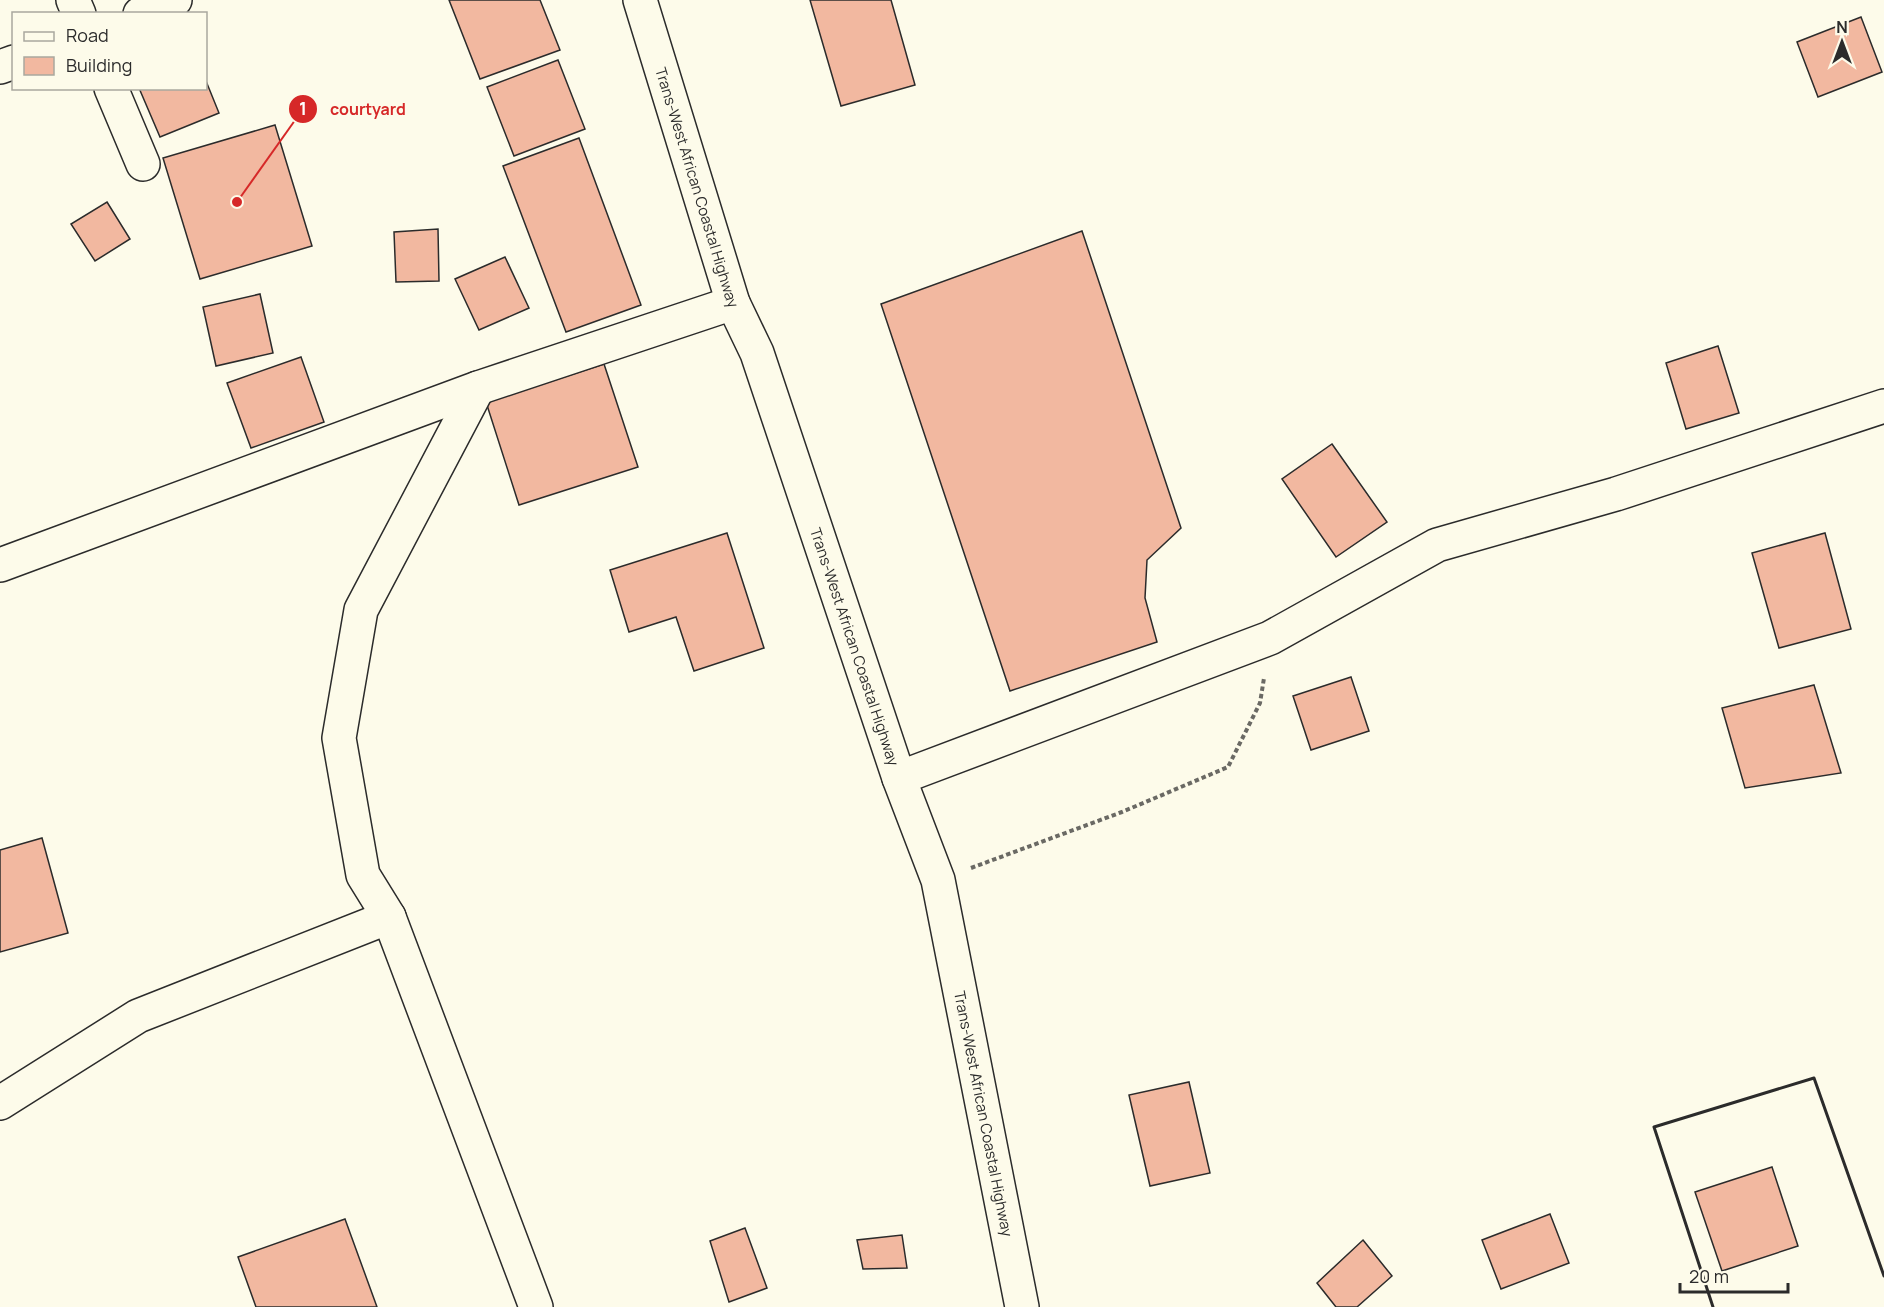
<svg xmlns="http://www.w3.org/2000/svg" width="1884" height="1307" viewBox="0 0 1884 1307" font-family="Manrope,sans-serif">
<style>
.building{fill:#f2b8a0;stroke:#2b2b2b;stroke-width:1.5}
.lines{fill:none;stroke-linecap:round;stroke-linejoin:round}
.street-casing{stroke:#2b2b2b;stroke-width:36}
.highway-casing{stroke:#2b2b2b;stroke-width:36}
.path{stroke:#6a6964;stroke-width:4;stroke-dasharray:4.5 3;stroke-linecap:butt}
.street{stroke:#fdfbea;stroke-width:33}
.highway{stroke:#fdfbea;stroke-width:33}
.wall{stroke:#2b2b2b;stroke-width:3}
.labels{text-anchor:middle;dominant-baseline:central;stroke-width:4.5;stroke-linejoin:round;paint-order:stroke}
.street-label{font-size:15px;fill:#2b2b2b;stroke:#fdfbea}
.leader{fill:none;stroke:#d62828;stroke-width:2}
.callout-dot{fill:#d62828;stroke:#fdfbea;stroke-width:2}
.mark-label{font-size:18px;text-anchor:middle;font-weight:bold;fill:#fff}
.callout-label{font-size:16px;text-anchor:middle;font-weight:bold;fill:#d62828;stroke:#fdfbea;stroke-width:4.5;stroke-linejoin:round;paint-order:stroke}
</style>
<rect width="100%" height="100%" fill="#fdfbea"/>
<g class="building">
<polygon points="449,0 540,0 560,50 480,79"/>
<polygon points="810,0 891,0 915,85 841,106"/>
<polygon points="1861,17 1882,72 1818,97 1797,42"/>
<polygon points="558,60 585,129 514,156 487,87"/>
<polygon points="206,81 219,113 160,137 139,88 206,88"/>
<polygon points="275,125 312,246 200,279 163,158"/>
<polygon points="579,138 641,305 566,332 503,166"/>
<polygon points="107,202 130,239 95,261 71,224"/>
<polygon points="438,229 439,281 396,282 394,232"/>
<polygon points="1082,231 1181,528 1147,560 1145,598 1157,642 1010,691 881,304"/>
<polygon points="505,257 529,308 479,330 455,279"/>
<polygon points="260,294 273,353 216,366 203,307"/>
<polygon points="1718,346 1739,413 1686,429 1666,363"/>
<polygon points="301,357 324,422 251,448 227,383"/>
<polygon points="604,364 638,467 519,505 486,402"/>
<polygon points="1332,444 1387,522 1336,557 1282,479"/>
<polygon points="727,533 764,648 694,671 676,617 629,632 610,570"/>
<polygon points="1825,533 1851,629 1779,648 1752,553"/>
<polygon points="1351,677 1369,731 1311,750 1293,696"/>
<polygon points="1814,685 1841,773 1745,788 1722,708"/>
<polygon points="42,838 68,933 0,952 0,850"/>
<polygon points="1189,1082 1210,1173 1150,1186 1129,1095"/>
<polygon points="1772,1167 1798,1246 1722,1271 1695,1192"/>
<polygon points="1550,1214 1569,1263 1501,1289 1482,1240"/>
<polygon points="345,1219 377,1307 256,1307 238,1257"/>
<polygon points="745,1228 767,1288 729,1302 710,1241"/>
<polygon points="902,1235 907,1268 863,1269 857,1240"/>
<polygon points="1363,1240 1392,1276 1357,1307 1336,1307 1317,1283"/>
</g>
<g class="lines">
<g class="street-casing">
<g id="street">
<polyline points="73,0 79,14"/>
<polyline points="140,14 175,0"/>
<polyline points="0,67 14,62"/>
<polyline points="111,88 143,164"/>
<polyline points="478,388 361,610 339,738 363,875 389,917 536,1307"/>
<polyline points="0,565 478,388 733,303"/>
<polyline points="899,778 1270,638 1437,545 1616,494 1884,406"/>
<polyline points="0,1103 138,1016 389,917"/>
</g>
</g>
<g class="highway-casing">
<g id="highway">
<path id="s1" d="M640,0l93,303 24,50 142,425 39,102 84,427"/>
</g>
</g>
<polyline class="path" points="971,868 1122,812 1228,767 1260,703 1264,678"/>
<use href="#street" class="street"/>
<use href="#highway" class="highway"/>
<polyline class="wall" points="1713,1307 1654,1127 1814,1078 1884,1276"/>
</g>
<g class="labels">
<g class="street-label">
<text stroke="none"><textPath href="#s1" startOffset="196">Trans-West African Coastal Highway</textPath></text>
<text stroke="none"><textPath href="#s1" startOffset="682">Trans-West African Coastal Highway</textPath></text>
<text stroke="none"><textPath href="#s1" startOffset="1168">Trans-West African Coastal Highway</textPath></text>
</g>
</g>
<path class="leader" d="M237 202L303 109"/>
<g class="callout-dot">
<circle cx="237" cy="202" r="6"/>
<circle cx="303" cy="109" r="15"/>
</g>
<g class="mark-label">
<text x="303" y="115">1</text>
</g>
<g class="callout-label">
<text x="368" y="115">courtyard</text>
</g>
<rect x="12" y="12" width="195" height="78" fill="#fdfbea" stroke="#a9a89e" stroke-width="1.5"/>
<rect x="24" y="32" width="30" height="9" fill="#fdfbea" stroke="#a9a89e" stroke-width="1.5"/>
<text x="66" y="42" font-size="18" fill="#2b2b2b">Road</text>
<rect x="24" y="57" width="30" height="18" fill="#f2b8a0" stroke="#a9a89e" stroke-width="1.5"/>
<text x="66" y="72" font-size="18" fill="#2b2b2b">Building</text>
<g transform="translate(1842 42)" stroke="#fdfbea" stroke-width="4.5" paint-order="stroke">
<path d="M0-4.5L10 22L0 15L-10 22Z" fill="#2b2b2b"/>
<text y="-9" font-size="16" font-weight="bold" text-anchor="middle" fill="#2b2b2b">N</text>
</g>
<path d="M1680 1283v9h108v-9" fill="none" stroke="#2b2b2b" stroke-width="3"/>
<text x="1689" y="1283" font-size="18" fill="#2b2b2b" stroke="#fdfbea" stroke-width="4.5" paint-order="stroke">20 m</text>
</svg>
